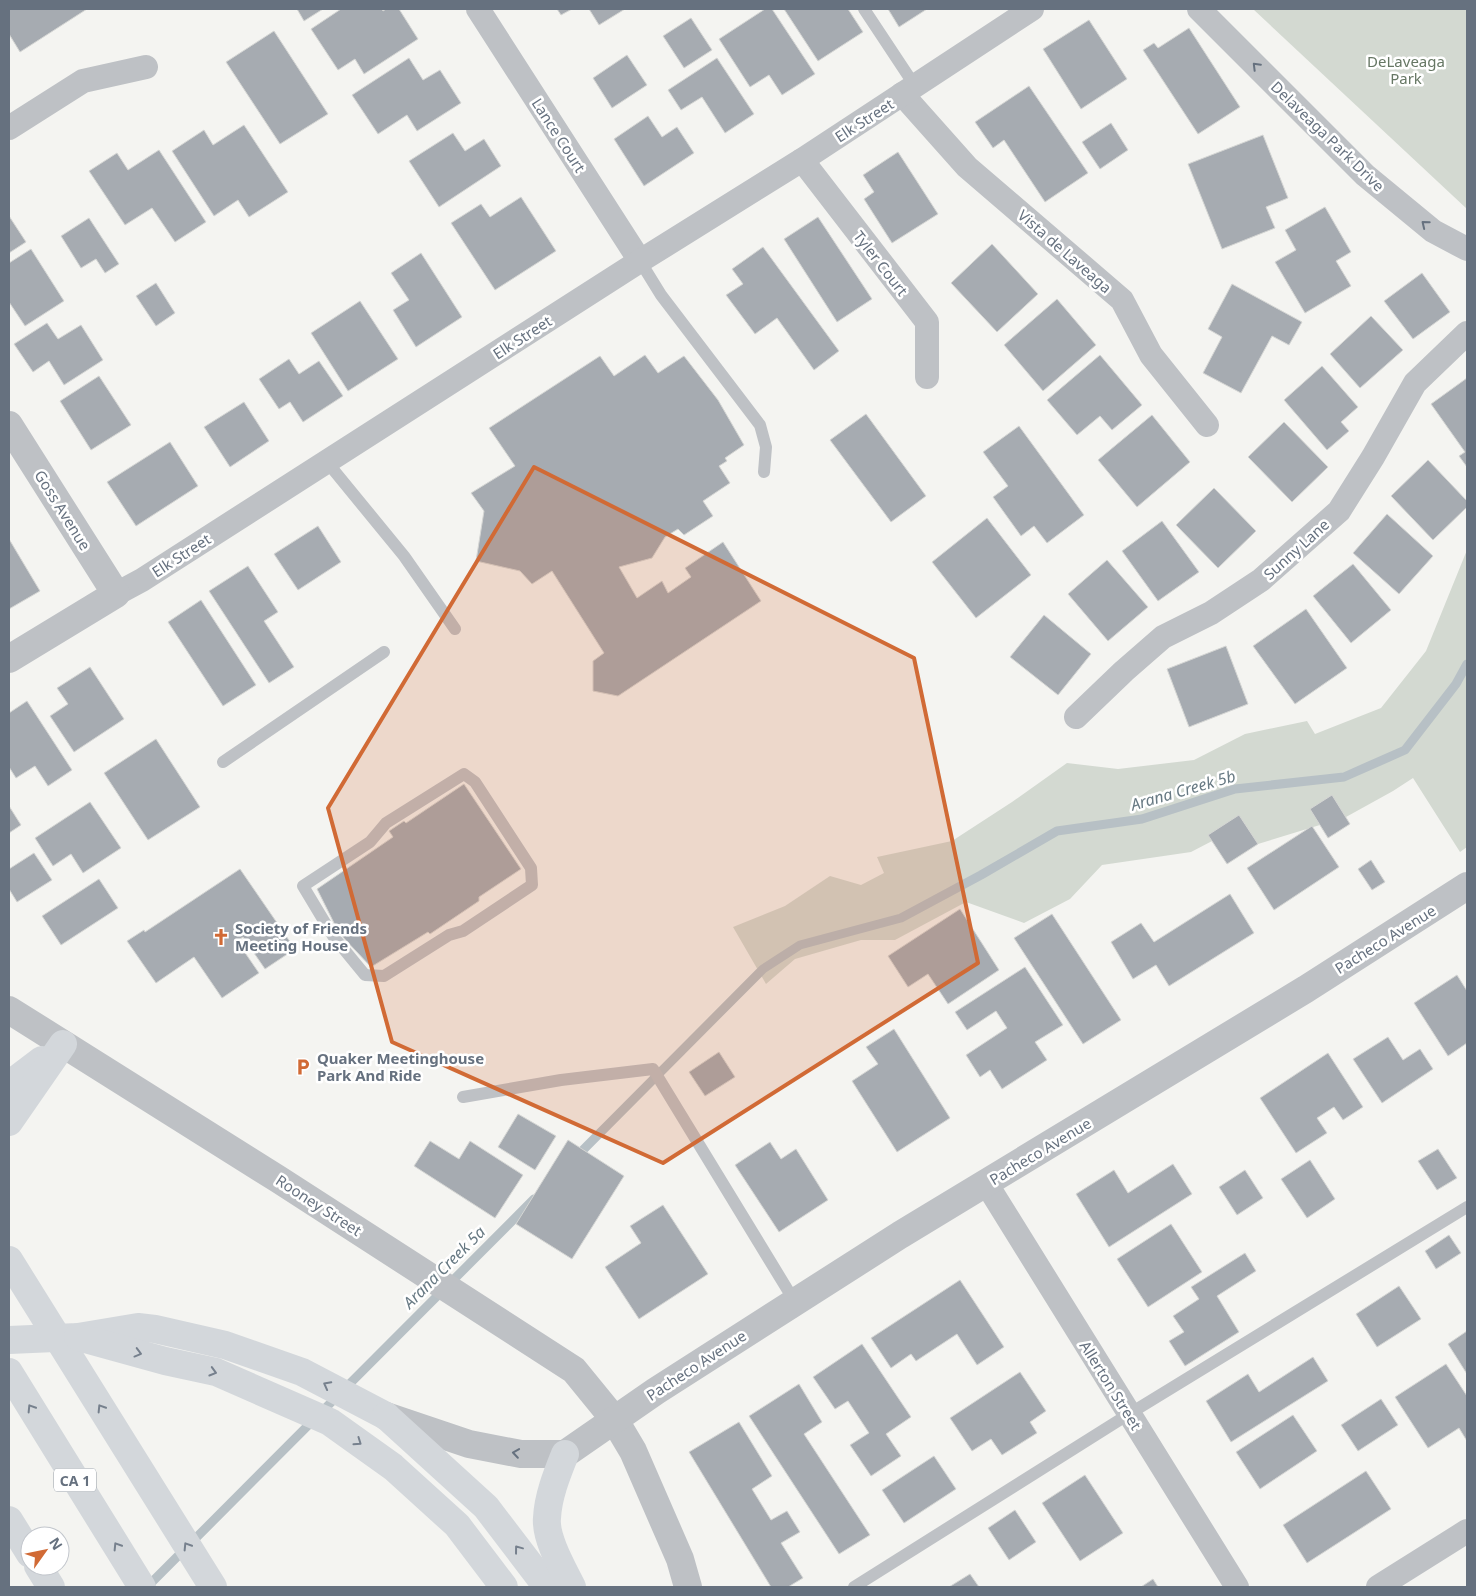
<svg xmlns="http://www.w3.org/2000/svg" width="1476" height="1596" viewBox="0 0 1476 1596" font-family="'Noto Sans',sans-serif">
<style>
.green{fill:#d3d9d1}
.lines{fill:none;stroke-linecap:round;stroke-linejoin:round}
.stream{stroke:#b7c0c5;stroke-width:9}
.building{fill:#a6abb1;stroke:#d5d6d4}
.service{stroke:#bec1c5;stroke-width:12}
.minor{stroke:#bec1c5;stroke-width:24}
.tertiary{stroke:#bec1c5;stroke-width:28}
.secondary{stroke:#d3d7db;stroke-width:28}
.motorway{stroke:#d3d7db;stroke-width:28}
.oneway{stroke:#66717f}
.oneway2{stroke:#76808d}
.marked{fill:#d16a35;fill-opacity:0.2;stroke:#d16a35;stroke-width:4;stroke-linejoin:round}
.labels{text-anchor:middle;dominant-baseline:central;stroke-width:5;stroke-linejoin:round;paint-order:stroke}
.shield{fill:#fff;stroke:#949ca5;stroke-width:1}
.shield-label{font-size:14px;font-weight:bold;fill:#66717f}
.park-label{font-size:15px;fill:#667764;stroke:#fff}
.street-label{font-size:15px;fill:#66717f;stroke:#fff}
.poi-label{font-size:15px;font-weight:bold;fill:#66717f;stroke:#fff;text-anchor:start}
.water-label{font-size:16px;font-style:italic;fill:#677983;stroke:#fff}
</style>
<rect width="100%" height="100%" fill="#f4f4f1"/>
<g class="green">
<polygon points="1253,9 1467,9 1467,209"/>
<polygon points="1467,550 1467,847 1460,852 1413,778 1393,791 1346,817 1258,844 1241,826 1191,852 1102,865 1070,899 1024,923 966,902 895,940 861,940 795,959 766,984 733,927 785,906 830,876 861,885 884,873 877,857 952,841 1012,802 1067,763 1118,769 1194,760 1245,734 1307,721 1315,734 1381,708 1426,651"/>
</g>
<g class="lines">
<g class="stream">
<polyline points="575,1158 763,969 800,945 901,918 981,875 1057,831 1142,819 1235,789 1344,777 1405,750 1456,684 1467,664"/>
<polyline points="147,1587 534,1199"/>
</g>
</g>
<g class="building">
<polygon points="9,9 87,9 20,52 9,34"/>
<polygon points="297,9 323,9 304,21"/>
<polygon points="341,9 382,9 383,11 386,9 399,9 418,39 364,74 355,59 338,70 311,29"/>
<polygon points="557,9 572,9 561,15"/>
<polygon points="589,9 625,9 599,25"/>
<polygon points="765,9 772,9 815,74 782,95 769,75 750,87 719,39"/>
<polygon points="784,9 848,9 863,32 818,61"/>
<polygon points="888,9 927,9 899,27"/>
<polygon points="691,18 712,50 684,68 663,36"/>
<polygon points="1089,20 1127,79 1081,109 1043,49"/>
<polygon points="1189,28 1240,107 1198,134 1143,50 1154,43 1158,48"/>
<polygon points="274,31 328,114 280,144 226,62"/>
<polygon points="627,55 647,85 612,108 593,78"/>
<polygon points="409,58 423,80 440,70 461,103 417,131 407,115 378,134 352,95"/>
<polygon points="717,58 754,114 725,133 702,97 681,110 668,90"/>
<polygon points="1029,86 1088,173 1045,202 1004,140 993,148 975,122"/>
<polygon points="648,116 662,137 677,127 694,153 644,186 614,139"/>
<polygon points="1111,123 1128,150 1100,169 1082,142"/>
<polygon points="244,125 288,192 249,217 238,200 214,216 172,151 204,130 213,145"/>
<polygon points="453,133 465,151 484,139 501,166 439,207 409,161"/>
<polygon points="1263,135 1288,198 1266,207 1275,228 1222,249 1188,164"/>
<polygon points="159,150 206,222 175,242 152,208 125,225 89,171 117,153 128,170"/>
<polygon points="898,152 938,214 892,243 864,199 874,192 863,175"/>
<polygon points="521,197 556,251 495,290 451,223 481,204 490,217"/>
<polygon points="1325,207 1351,252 1336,261 1351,286 1305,313 1275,262 1296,250 1285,230"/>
<polygon points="9,216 26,242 9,253"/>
<polygon points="818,217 872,299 837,322 784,239"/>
<polygon points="89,218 119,264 105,273 96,259 81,268 61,236"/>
<polygon points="992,244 1038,294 997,332 951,283"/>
<polygon points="763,247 839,351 814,370 777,318 755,334 726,295 743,284 732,269"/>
<polygon points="31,249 64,301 25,326 9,302 9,263"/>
<polygon points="421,253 462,317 416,347 393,310 409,300 391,273"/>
<polygon points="1422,273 1450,312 1413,339 1384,301"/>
<polygon points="156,283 175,313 156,326 136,296"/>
<polygon points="1232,284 1302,322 1289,345 1272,336 1241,393 1203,373 1222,337 1208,329"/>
<polygon points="1057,299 1096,345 1043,391 1004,345"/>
<polygon points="360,301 398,359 348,391 311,333"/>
<polygon points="1371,316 1403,350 1360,388 1330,354"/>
<polygon points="47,323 58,339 81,325 103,360 64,385 49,361 33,372 14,344"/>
<polygon points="645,355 658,373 684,356 718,400 744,445 725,458 727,461 719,466 730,483 703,501 713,516 684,535 678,529 665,537 652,558 619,567 637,598 662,581 668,593 691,577 685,568 723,542 761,601 618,696 593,691 593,661 604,653 552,571 532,584 520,571 476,561 484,511 471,493 515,466 489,428 600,356 614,376"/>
<polygon points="1100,355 1142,405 1112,430 1100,416 1077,435 1047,400"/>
<polygon points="289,359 299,374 319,361 343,396 303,422 290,402 279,409 259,379"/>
<polygon points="1322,366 1358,407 1341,422 1349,431 1327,450 1284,400"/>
<polygon points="99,376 131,425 91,450 60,401"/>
<polygon points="1467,378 1467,467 1459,456 1465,452 1431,404"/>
<polygon points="244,402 269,441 230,467 204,427"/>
<polygon points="866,414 926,496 891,522 830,440"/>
<polygon points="1152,415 1190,462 1137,507 1098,460"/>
<polygon points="1284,422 1328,467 1292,502 1248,457"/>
<polygon points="1019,426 1084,515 1047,543 1034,526 1021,536 993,497 1008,486 983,452"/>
<polygon points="170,442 198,486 136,526 107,482"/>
<polygon points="1428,460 1467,501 1467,507 1433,540 1391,496"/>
<polygon points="1214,488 1256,531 1218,568 1176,525"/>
<polygon points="1387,514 1433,556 1399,594 1353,553"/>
<polygon points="987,518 1031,575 976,618 932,562"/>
<polygon points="1162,521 1199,572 1158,601 1122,551"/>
<polygon points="318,526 341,562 298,590 274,554"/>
<polygon points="9,539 40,591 9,609"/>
<polygon points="1107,560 1148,607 1108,641 1068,594"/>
<polygon points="1353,564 1391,610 1351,643 1313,596"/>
<polygon points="248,566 278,612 264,621 294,667 269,683 209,591"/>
<polygon points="201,600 256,685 223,706 168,622"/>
<polygon points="1306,609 1347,668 1295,704 1253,646"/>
<polygon points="1044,615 1091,654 1058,695 1010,657"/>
<polygon points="1226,646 1248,704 1189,727 1167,669"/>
<polygon points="90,667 124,719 74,752 50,716 68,704 57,688"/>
<polygon points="27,701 72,770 48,786 35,766 16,778 9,767 9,713"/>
<polygon points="156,739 200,807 148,840 104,773"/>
<polygon points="464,784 521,869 479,897 479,901 430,934 428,932 371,967 339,933 317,889 393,837 389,831 404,821 406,823"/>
<polygon points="1332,795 1350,824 1328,838 1310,809"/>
<polygon points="90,802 121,848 83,873 71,854 53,866 35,838"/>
<polygon points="9,806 21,825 9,833"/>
<polygon points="1239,815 1258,844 1227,864 1208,835"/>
<polygon points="1312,826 1339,867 1274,910 1247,868"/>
<polygon points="34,853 52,880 17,902 9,889 9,869"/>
<polygon points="1371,860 1385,882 1372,890 1358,869"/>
<polygon points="240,869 295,949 265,969 243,937 237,941 259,973 222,998 194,957 156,983 127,941 144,930 145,932"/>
<polygon points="99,879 118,908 61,945 42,916"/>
<polygon points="1230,894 1254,933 1169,986 1156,965 1133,979 1111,942 1141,923 1154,942"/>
<polygon points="960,909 999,970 948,1004 928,974 908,987 888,956"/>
<polygon points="1052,914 1121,1020 1083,1044 1014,938"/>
<polygon points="1025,967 1063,1025 1035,1042 1047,1060 1002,1089 990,1070 980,1077 966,1055 1007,1028 996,1011 967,1030 955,1012"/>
<polygon points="1457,975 1467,991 1467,1043 1448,1056 1414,1003"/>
<polygon points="894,1029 950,1118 897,1152 852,1081 878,1064 866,1047"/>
<polygon points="1388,1037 1403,1060 1420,1049 1433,1069 1382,1103 1353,1059"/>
<polygon points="719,1052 735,1077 705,1096 689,1072"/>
<polygon points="1328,1053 1363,1107 1343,1120 1334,1107 1317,1118 1327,1133 1296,1153 1260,1098"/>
<polygon points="518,1114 556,1136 535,1170 498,1147"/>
<polygon points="568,1140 624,1176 572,1259 516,1224"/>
<polygon points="430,1141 459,1159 470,1141 523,1175 495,1218 414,1166"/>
<polygon points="770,1142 781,1159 796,1149 828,1200 779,1232 735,1165"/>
<polygon points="1438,1149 1457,1178 1437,1190 1418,1161"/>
<polygon points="1310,1160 1335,1199 1307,1218 1281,1179"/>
<polygon points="1173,1164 1192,1194 1109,1247 1076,1194 1114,1170 1128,1193"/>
<polygon points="1245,1170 1263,1198 1237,1215 1219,1187"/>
<polygon points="663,1205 708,1274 639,1319 605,1267 641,1243 630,1226"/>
<polygon points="1171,1224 1202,1272 1148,1307 1117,1259"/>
<polygon points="1449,1235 1461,1253 1436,1269 1425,1251"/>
<polygon points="1245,1253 1256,1271 1217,1296 1239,1332 1185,1366 1169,1341 1184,1332 1173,1316 1199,1299 1191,1287"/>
<polygon points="960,1280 1004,1347 977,1365 957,1334 916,1361 911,1354 891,1368 871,1338"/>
<polygon points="1399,1286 1421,1319 1377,1347 1356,1314"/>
<polygon points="1467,1331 1467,1374 1448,1344"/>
<polygon points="862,1344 911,1417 886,1434 901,1456 871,1476 850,1445 869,1433 848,1401 835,1409 813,1377"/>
<polygon points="1313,1357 1328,1381 1231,1442 1206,1401 1248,1374 1259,1392"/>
<polygon points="1446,1364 1467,1396 1467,1441 1459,1428 1428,1448 1395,1397"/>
<polygon points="1020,1372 1046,1411 1030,1422 1037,1433 1002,1455 991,1439 972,1451 950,1418"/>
<polygon points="799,1384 822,1422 804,1434 870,1535 839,1554 749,1416"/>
<polygon points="1381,1399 1398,1425 1358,1451 1341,1425"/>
<polygon points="1293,1415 1317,1451 1260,1489 1236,1452"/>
<polygon points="739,1422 772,1476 752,1489 771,1520 787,1511 800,1532 781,1543 803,1578 788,1587 771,1587 689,1452"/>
<polygon points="934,1456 956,1489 904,1523 882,1490"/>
<polygon points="1366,1471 1391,1509 1307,1563 1283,1525"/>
<polygon points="1085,1475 1123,1533 1080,1561 1042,1503"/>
<polygon points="1015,1510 1036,1542 1009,1560 988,1528"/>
<polygon points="970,1574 979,1587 949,1587"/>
<polygon points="1153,1579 1158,1587 1141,1587"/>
</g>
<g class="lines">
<g class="service">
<polyline points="864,9 915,86"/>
<polyline points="640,261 661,295 760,425 766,447 764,472"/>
<polyline points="327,462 404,556 455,629"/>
<polyline points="223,762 384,652"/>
<polygon points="464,774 475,782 531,868 532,885 463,931 449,935 384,976 365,975 333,936 303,886 370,842 386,823"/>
<polyline points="463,1097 561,1080 653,1069 795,1302"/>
<polyline points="854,1587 1129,1414 1467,1207"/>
</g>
<g class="minor">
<polyline points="478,9 640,261"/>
<polyline points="1199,9 1365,175 1433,231 1467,249"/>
<polyline points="902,94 967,167 1122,300 1151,355 1207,425"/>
<polyline points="9,128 83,81 146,67"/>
<polyline points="802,160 927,322 927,377"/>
<polyline points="116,594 142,580 640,261 802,160 1032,9"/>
<polyline points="1076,717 1124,671 1163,637 1211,613 1261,580 1339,511 1373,457 1415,383 1467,333"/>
<polyline points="986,1183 1237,1587"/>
<polyline points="1378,1587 1467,1531"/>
</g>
<g class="tertiary">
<polyline points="9,425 116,594 9,659"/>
<polyline points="9,1010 278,1179 574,1370 614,1419 633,1451 680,1559 688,1587"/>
<polyline points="386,1416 469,1444 521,1454 565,1454 656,1391 900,1235 1306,989 1467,886"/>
</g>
<polyline class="secondary" points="9,1340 78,1337 138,1327 155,1329 225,1345 302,1372 386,1416"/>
<g class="motorway">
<polyline points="9,1085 42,1060"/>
<polyline points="9,1122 63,1044"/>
<polyline points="9,1260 213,1587"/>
<polyline points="78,1337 165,1361 216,1372 330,1422 393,1467 457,1525 504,1587"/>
<polyline points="9,1372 142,1587"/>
<polyline points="386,1416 486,1507 547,1587"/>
<path d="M565,1454c-8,20 -17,42 -18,64 -2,20 16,51 25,69"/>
<polyline points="9,1520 30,1554"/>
<polyline points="38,1566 51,1587"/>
</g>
</g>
<defs><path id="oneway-chevron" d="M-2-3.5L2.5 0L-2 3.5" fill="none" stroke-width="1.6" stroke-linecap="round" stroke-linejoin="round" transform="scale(1.25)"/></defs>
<g class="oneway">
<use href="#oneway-chevron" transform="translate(1256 66) rotate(-135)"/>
<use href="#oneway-chevron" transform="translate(1425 224) rotate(-141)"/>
<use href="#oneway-chevron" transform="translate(516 1453) rotate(-172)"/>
</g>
<g class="oneway2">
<use href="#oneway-chevron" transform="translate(138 1353) rotate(15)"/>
<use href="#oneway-chevron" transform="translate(213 1372) rotate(16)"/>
<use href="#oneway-chevron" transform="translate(327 1385) rotate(-152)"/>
<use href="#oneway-chevron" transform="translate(31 1408) rotate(-122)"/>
<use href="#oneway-chevron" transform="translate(101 1408) rotate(-122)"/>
<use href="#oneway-chevron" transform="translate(358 1442) rotate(35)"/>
<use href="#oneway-chevron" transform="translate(117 1546) rotate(-122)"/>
<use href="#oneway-chevron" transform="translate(187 1546) rotate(-122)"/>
<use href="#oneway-chevron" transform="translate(518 1549) rotate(-127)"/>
</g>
<path class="marked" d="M534,467l380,191 64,305 -315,200 -271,-121 -64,-234z"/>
<defs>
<g id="church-bare" transform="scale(1.35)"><path d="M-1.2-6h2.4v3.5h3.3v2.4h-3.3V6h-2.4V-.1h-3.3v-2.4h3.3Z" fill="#d16a35" stroke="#fff" stroke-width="2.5" paint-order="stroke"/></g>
<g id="parking-bare" transform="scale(1.35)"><path d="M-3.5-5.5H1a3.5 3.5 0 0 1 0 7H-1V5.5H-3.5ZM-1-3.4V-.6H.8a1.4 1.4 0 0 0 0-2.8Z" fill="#d16a35" stroke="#fff" stroke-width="2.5" paint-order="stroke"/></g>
</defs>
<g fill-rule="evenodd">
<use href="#church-bare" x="221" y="937"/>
<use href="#parking-bare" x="303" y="1067"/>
</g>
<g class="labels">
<rect class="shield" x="54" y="1468.5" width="42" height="23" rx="4"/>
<g class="shield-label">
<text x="75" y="1480">CA 1</text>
</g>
<g class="park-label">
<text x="1406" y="61">DeLaveaga<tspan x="1406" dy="17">Park</tspan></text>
</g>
<g class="street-label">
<text transform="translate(864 120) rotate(-33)">Elk Street</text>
<text transform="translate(559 135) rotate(57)">Lance Court</text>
<text transform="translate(1328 136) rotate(44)">Delaveaga Park Drive</text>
<text transform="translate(1065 251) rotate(41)">Vista de Laveaga</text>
<text transform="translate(881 263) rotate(52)">Tyler Court</text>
<text transform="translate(522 337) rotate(-33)">Elk Street</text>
<text transform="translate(63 510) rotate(58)">Goss Avenue</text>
<text transform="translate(1296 549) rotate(-42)">Sunny Lane</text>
<text transform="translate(181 555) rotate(-33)">Elk Street</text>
<text transform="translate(1385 939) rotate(-32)">Pacheco Avenue</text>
<text transform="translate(1040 1151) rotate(-31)">Pacheco Avenue</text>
<text transform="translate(319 1205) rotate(33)">Rooney Street</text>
<text transform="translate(696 1365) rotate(-33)">Pacheco Avenue</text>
<text transform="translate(1111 1385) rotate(58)">Allerton Street</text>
</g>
<g class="poi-label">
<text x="235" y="928">Society of Friends<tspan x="235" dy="17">Meeting House</tspan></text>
<text x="317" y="1058">Quaker Meetinghouse<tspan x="317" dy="17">Park And Ride</tspan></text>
</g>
<g class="water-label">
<text transform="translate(1183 790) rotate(-16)">Arana Creek 5b</text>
<text transform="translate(444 1267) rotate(-45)">Arana Creek 5a</text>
</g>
</g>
<rect width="1476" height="1596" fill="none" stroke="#66717f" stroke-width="20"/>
<g transform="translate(45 1551) rotate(57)"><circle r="24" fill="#ffffff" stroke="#c2c6cc"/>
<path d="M0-4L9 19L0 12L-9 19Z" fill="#d16a35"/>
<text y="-8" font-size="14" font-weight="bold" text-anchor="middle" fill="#66717f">N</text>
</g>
</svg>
